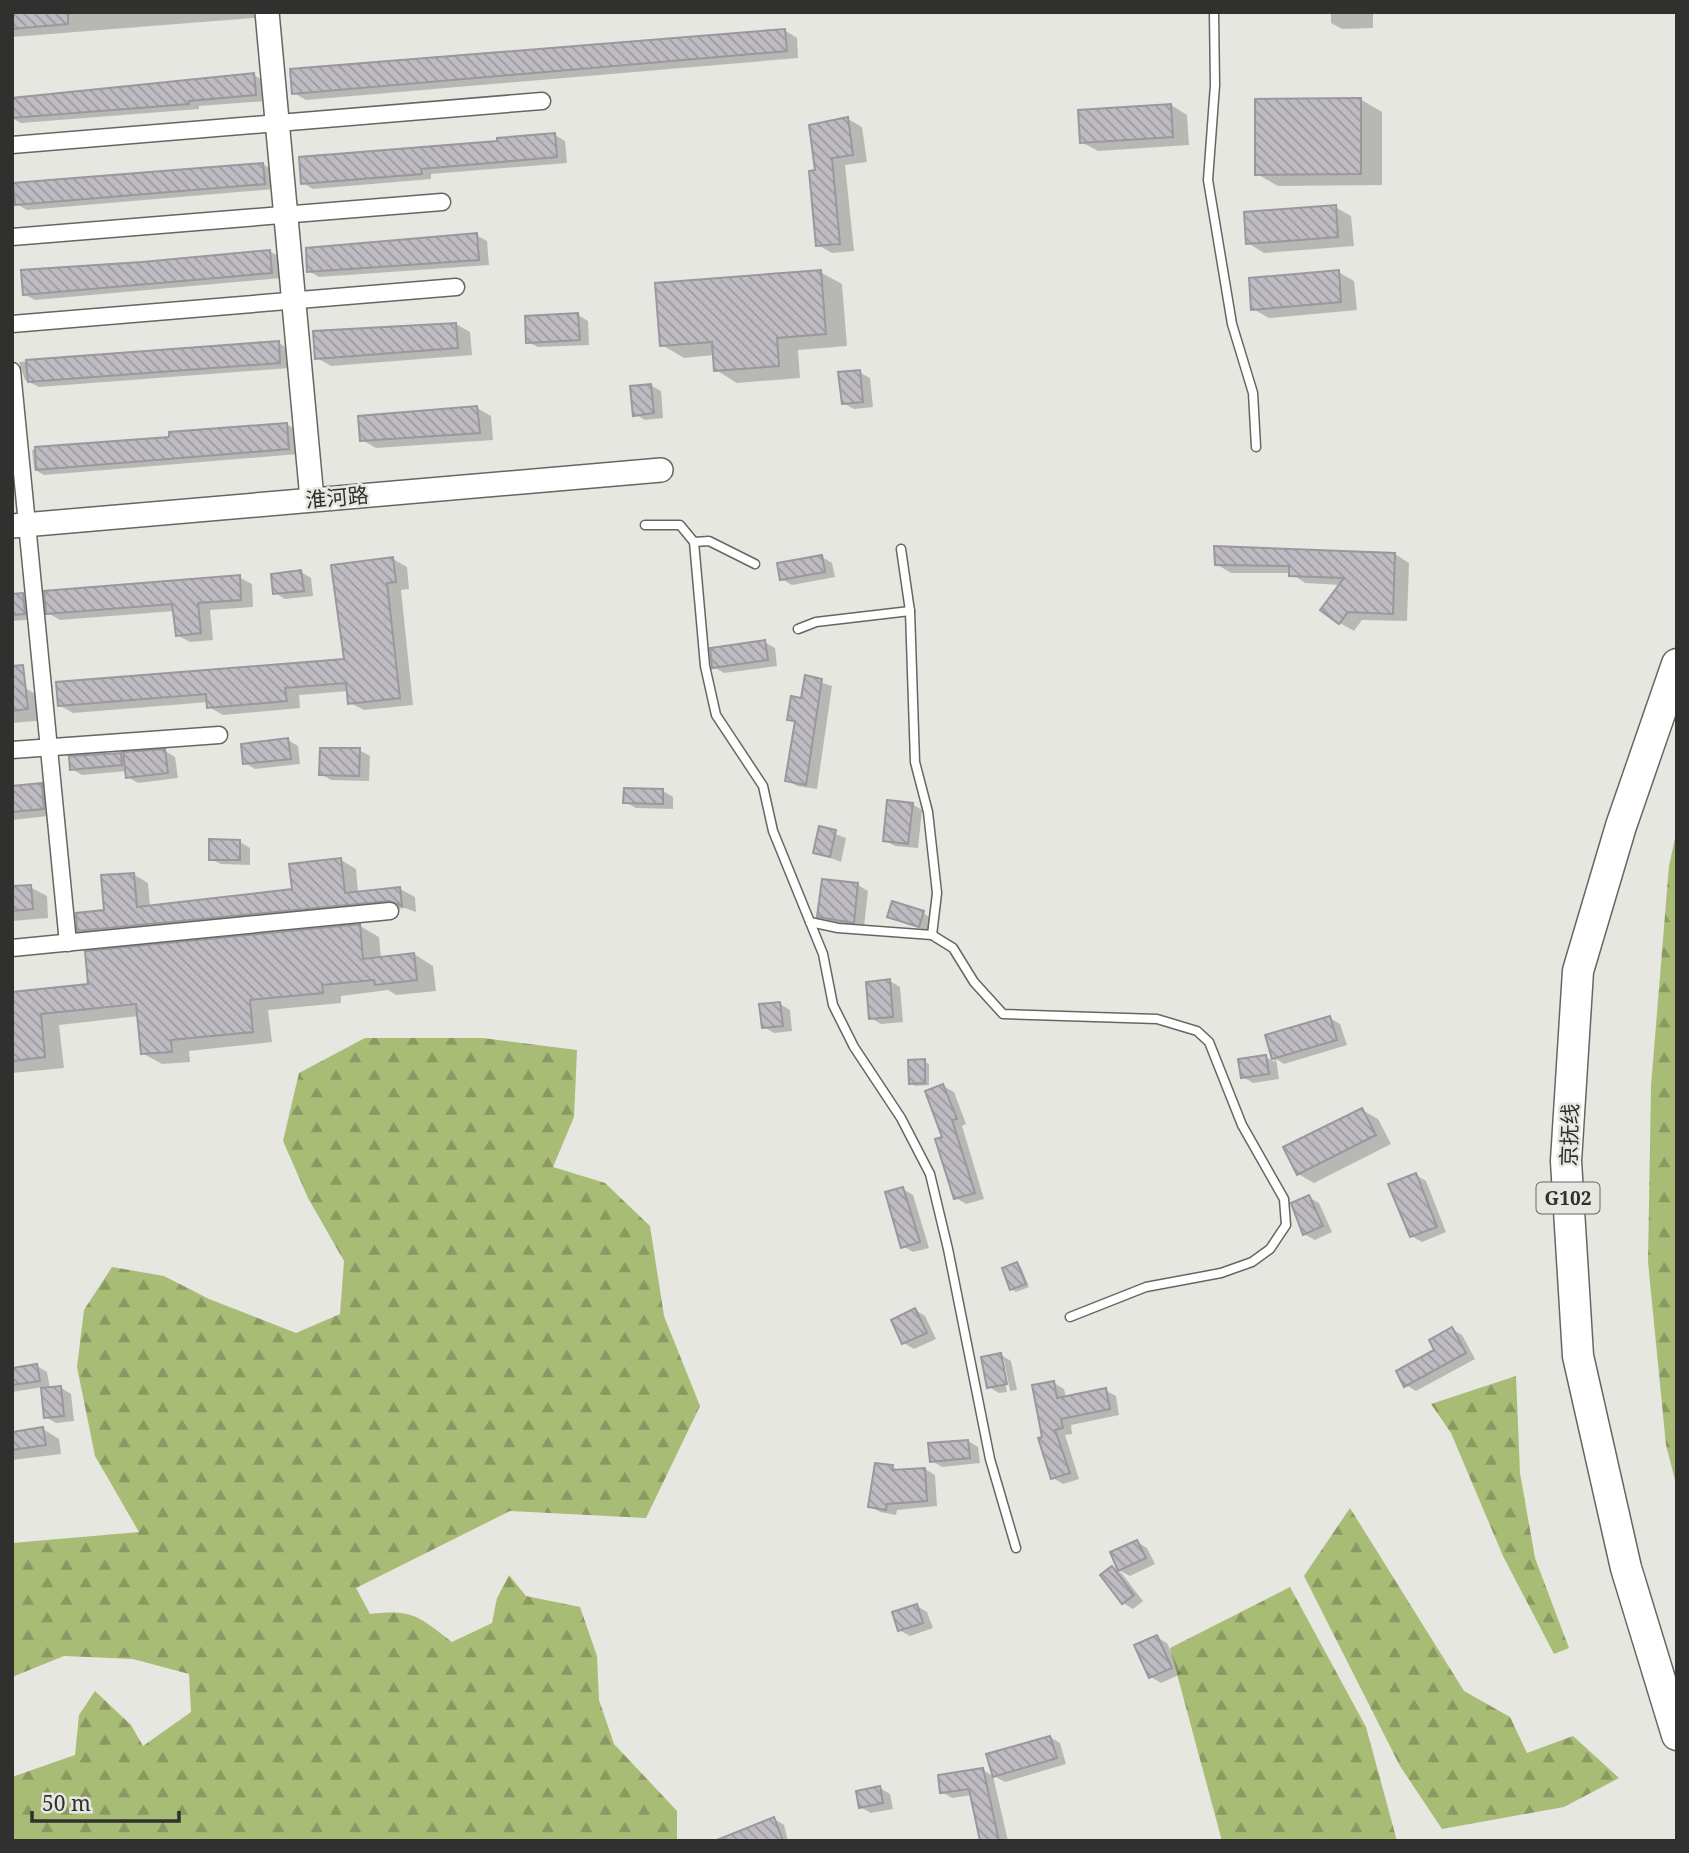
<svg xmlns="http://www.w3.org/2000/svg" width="1689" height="1853" viewBox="0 0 1689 1853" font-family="'Noto Serif','Noto Sans SC',serif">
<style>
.forest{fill:url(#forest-firs)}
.shadow{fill:#0003}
.building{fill:url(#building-back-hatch);stroke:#9b979e;stroke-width:2}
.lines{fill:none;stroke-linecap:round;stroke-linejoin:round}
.lane-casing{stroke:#656761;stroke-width:11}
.street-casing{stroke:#656761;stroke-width:19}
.secondary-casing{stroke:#656761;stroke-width:26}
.highway-casing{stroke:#656761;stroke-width:33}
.lane{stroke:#fff;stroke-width:8}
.street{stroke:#fff;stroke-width:16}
.secondary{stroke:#fff;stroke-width:23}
.highway{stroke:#fff;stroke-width:30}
.labels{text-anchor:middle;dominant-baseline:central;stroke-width:5;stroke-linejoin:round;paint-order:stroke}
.shield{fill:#e5e7e0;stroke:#666863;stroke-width:2}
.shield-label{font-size:19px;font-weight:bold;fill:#30312e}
.street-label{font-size:21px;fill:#30312e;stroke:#e5e7e0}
</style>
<defs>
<pattern id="forest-firs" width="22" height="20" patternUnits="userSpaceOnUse" patternTransform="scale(1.75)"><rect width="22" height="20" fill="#a9bc76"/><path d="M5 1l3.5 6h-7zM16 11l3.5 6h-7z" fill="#8a9961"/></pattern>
<pattern id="building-back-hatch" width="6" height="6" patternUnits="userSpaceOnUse" patternTransform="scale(1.75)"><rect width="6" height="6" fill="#bfbbc2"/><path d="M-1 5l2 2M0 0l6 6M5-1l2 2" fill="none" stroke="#9c999e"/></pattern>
</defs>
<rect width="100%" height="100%" fill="#e5e7e0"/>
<g class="forest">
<polygon points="1677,829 1677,1488 1666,1445 1648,1262 1651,1086 1669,866"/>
<path d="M365,1038h118l94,12 -3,67 -21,50 52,16 45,43 14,90 36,90 -54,112 -136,-7 -154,77 14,26c43,-5 48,2 82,28l40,-19 5,-25 12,-23 17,21 54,11 17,49 2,44 15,44 63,67v30h-665v-64l63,-22 4,-40 16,-24 36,34 12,21 48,-34 -2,-38 -56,-15 -69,-3 -52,21v-134l127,-11 -44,-76 -18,-89 7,-57 28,-43 52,9 45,23 87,34 44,-19 4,-53 -36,-63 -25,-57 16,-68z"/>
<polygon points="1516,1376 1520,1473 1535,1558 1569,1648 1554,1654 1503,1556 1451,1433 1431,1404"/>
<polygon points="1350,1508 1464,1691 1510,1717 1527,1753 1573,1736 1619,1778 1564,1807 1442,1829 1400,1766 1304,1576"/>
<polygon points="1290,1587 1366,1727 1397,1841 1222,1841 1170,1648"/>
</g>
<g class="shadow">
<polygon points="12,12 264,12 265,17 12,37"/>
<polygon points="1331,12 1373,12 1373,28 1342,29 1331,23"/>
<polygon points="784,30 797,38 798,58 306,100 294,93"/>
<polygon points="254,75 264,81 266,101 199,106 199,109 21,123 12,118"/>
<polygon points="1360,99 1382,112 1382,185 1278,186 1257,174"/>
<polygon points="1171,105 1187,115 1189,145 1098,151 1081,142"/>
<polygon points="848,119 862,127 867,162 845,165 854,251 832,253 818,245 816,172"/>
<polygon points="555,135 565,141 567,163 431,174 431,179 313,189 303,183 499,143"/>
<polygon points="262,164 273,170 274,189 27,210 17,204"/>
<polygon points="1335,207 1351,216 1354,246 1264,253 1248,243"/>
<polygon points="476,235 487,241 489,265 319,277 309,271"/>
<polygon points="269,251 280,257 281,278 35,300 24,294 142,264"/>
<polygon points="820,272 842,284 847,346 798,350 800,378 737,383 716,370 714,355 684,358 662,345"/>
<polygon points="1338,272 1354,281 1357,310 1269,318 1253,309"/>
<polygon points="578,315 588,321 589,345 538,347 528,342"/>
<polygon points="456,324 470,332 472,355 331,366 317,358"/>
<polygon points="279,343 289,349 290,368 39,387 25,380 19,362"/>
<polygon points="859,372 870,378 873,407 854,409 843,403"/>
<polygon points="650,385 661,391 663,418 645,420 635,414"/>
<polygon points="477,408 491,416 493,440 376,448 362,440"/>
<polygon points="286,424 297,430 298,454 44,475 34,469 32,450 171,439"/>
<polygon points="12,454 21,479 12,479"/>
<polygon points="1216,548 1395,554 1409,563 1407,621 1362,620 1354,631 1340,623 1341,585 1305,583 1291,573 1231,573 1216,564"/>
<polygon points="822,557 832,563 835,577 792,585 782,579"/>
<polygon points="393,559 407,567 409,589 401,590 413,705 364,710 350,703 349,691 299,695 300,708 223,715 209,707 209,702 73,713 59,705 346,661"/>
<polygon points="301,572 311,578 313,596 285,599 275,593"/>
<polygon points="239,577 252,584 253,607 210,610 213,640 190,642 177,635 175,611 60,620 48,613"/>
<polygon points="23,595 33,600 35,619 12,621 12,596"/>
<polygon points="764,642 775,648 777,666 724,673 714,667"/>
<polygon points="807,678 832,686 817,789 797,786 787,780 796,723 789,719 803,700"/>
<polygon points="25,688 44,699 47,720 12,723 12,689"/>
<polygon points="288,740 298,746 300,764 255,769 245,763"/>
<polygon points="359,750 370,756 369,781 331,780 321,774"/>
<polygon points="165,751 175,757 178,778 138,783 128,777 127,771 82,775 72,769 120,754 126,758"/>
<polygon points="41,785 54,792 57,815 12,820 12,788"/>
<polygon points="663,791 673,797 673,809 636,808 625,802"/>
<polygon points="912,804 922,810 918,848 895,846 884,840"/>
<polygon points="820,828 846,838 841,862 815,852"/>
<polygon points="240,842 250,848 250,865 221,864 211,859"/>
<polygon points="341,860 356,869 358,893 400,889 415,897 416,912 405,908 94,938 79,930 106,912 133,874 148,883 150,907 294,890"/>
<polygon points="858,885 868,891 864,927 830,922 819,916"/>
<polygon points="30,887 47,896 48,918 12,921 12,888"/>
<polygon points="923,913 933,919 929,932 889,916"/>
<polygon points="360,926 379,937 381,958 414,954 433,966 436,991 396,995 388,990 341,996 341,1003 268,1010 272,1042 189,1051 190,1062 162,1064 142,1053 139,1016 59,1025 64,1068 12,1073 12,994 90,986"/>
<polygon points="890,981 900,987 903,1022 881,1024 871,1018"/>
<polygon points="780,1004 790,1010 792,1031 774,1033 764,1027"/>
<polygon points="1330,1018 1340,1024 1347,1045 1284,1064 1276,1059 1279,1079 1253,1083 1243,1077 1266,1057 1275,1062 1268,1037"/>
<polygon points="924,1061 929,1064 929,1085 915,1086 911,1083"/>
<polygon points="943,1086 954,1092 966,1124 962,1126 984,1199 966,1204 956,1198 945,1138"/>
<polygon points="1362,1110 1378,1119 1391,1144 1314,1183 1298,1174"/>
<polygon points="1416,1175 1426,1181 1446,1232 1422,1242 1411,1236"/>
<polygon points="903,1189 913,1195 929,1248 913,1252 903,1246"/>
<polygon points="1308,1197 1319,1203 1332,1232 1315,1240 1304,1234"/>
<polygon points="1017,1264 1021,1267 1029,1287 1016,1292 1011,1289"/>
<polygon points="915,1310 925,1316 936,1339 914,1349 904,1343"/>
<polygon points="1452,1329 1462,1335 1475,1359 1416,1391 1406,1385"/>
<polygon points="1001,1355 1011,1361 1017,1390 1010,1391 1004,1360 1001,1360 1007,1392 999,1393 989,1387"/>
<polygon points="37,1366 47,1372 50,1389 61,1388 71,1394 74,1421 56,1423 46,1417 43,1387 12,1392 12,1370"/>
<polygon points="1054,1383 1064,1389 1066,1398 1105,1390 1116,1396 1119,1415 1071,1425 1072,1434 1065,1435 1079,1479 1063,1484 1053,1478 1044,1438"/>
<polygon points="43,1429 59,1439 61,1454 12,1460 12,1434"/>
<polygon points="968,1441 978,1447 980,1463 942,1467 932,1461"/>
<polygon points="892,1467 900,1471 925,1469 935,1475 937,1506 897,1510 896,1515 880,1512 870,1506"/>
<polygon points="1137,1542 1147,1548 1155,1564 1130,1576 1119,1570 1143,1601 1133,1609 1123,1603 1112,1568 1121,1573 1112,1553"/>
<polygon points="917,1606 927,1612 933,1628 910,1636 899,1630"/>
<polygon points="1156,1637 1167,1643 1181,1674 1161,1683 1151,1677"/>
<polygon points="1050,1737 1060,1743 1066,1764 1005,1782 994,1776"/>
<polygon points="983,1770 993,1776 1008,1841 982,1841 972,1795 952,1798 942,1792"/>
<polygon points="880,1788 890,1794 893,1809 871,1813 860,1807"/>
<polygon points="774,1819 784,1825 788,1841 740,1841"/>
</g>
<g class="building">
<polygon points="12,12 68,12 68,24 12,29"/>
<polygon points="785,29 787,51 292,94 290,69"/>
<polygon points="254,73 256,95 189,101 189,104 12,118 12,98"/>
<polygon points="1361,98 1361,174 1255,175 1255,99"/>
<polygon points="1171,104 1173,137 1080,143 1078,110"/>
<polygon points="848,117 853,155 832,158 840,244 816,246 809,171 815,170 809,125"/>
<polygon points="555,133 557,157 421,169 422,174 301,184 299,157 497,141 497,138"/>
<polygon points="263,163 265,184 15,205 13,183"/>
<polygon points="1336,205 1338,237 1246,244 1244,212"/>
<polygon points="477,233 479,260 307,272 306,248"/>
<polygon points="270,250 272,273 23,295 21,270 142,262"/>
<polygon points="821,270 826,334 777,338 779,366 714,371 712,342 660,346 655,283"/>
<polygon points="1339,270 1341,302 1251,310 1249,278"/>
<polygon points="578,313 580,340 526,343 525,316"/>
<polygon points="456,323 458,348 315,359 313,331"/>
<polygon points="279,341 280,363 28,382 26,360"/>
<polygon points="860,370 863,402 842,404 838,372"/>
<polygon points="651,384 654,413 633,416 630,386"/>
<polygon points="477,406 480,433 360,441 358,416"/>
<polygon points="287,423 289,449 36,470 35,447 169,437 169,432"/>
<polygon points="1214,546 1395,553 1393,614 1348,612 1339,624 1320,610 1344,578 1289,576 1289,566 1215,565"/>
<polygon points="822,555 825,572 780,580 777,563"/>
<polygon points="393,557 396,582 387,583 400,698 348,704 346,683 285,688 287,701 207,708 206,694 58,706 56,682 344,659 331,565"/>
<polygon points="301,570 304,591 273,594 271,574"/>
<polygon points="240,575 241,600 198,603 201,633 176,636 172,604 46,614 44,591"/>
<polygon points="23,593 25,614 12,615 12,594"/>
<polygon points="765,640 768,660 712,668 710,648"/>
<polygon points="23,665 28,709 12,711 12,666"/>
<polygon points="805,675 822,679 806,785 785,781 795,721 787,720 791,696 801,698"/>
<polygon points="288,738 291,759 243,764 241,744"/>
<polygon points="320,748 360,748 359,776 319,775"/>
<polygon points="165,749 168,773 126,778 123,752"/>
<polygon points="121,753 122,765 70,770 69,756"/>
<polygon points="42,783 44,809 12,812 12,786"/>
<polygon points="624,788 663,789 663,804 623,803"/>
<polygon points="887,800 913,803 908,844 883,841"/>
<polygon points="819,826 836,830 830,857 813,853"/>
<polygon points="209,839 240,840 240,860 209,860"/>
<polygon points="341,858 345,893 400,887 402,906 389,901 77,931 76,913 104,910 101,875 134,873 137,907 292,889 289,864"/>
<polygon points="822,879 858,883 854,923 817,917"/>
<polygon points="31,885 33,909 12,911 12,886"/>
<polygon points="892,901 924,911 919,927 887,917"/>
<polygon points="360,924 363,959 414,953 417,980 375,985 374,980 322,985 323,993 250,1000 253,1032 171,1040 172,1052 141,1054 136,1004 41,1014 45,1057 12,1061 12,992 88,984 85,951"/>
<polygon points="890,979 893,1017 869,1019 866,982"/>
<polygon points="780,1002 783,1026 762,1028 759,1004"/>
<polygon points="1330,1016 1337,1040 1272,1059 1265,1035"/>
<polygon points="1266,1055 1269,1074 1241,1078 1238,1059"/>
<polygon points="925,1059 925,1083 909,1084 908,1060"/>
<polygon points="943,1084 957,1119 952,1120 975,1193 954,1199 935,1139 942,1137 925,1091"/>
<polygon points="1362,1108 1376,1135 1297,1175 1283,1147"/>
<polygon points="1416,1173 1437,1227 1410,1237 1388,1184"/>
<polygon points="903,1187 920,1242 901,1248 885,1192"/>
<polygon points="1309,1195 1323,1226 1303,1235 1291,1203"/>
<polygon points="1017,1262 1026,1284 1010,1290 1002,1268"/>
<polygon points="915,1308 927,1333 902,1344 891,1320"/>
<polygon points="1452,1327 1466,1353 1404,1387 1396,1371 1434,1350 1429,1340"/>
<polygon points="1001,1353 1007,1384 987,1388 981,1357"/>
<polygon points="37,1364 40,1381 12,1385 12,1368"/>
<polygon points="1054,1381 1057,1398 1106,1388 1110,1409 1061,1419 1063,1428 1055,1430 1070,1473 1051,1479 1038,1438 1042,1437 1032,1385"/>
<polygon points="61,1386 64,1416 44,1418 41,1388"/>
<polygon points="43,1427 46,1445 12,1450 12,1432"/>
<polygon points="968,1440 970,1458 930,1462 928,1443"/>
<polygon points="875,1463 893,1465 892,1470 925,1468 927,1501 887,1504 886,1510 868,1507"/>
<polygon points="1137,1540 1146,1558 1118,1571 1110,1552"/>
<polygon points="1112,1566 1134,1595 1122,1604 1100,1575"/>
<polygon points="917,1604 923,1623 898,1631 892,1612"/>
<polygon points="1157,1635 1172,1668 1149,1678 1134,1645"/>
<polygon points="1050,1736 1057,1758 993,1777 986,1754"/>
<polygon points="983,1768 999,1841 980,1841 969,1789 940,1793 938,1775"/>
<polygon points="880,1786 883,1803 859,1808 856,1791"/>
<polygon points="774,1817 783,1841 717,1841 717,1840"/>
</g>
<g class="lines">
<g class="lane-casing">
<g id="lane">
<polyline points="1214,12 1215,85 1208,180 1232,324 1253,393 1256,447"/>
<polyline points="645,525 680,525 694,542 705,666 716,715 763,786 773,831 823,954 833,1005 854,1047 901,1118 930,1174 948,1249 990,1459 1016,1548"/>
<polyline points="694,542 709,541 755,564"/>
<polyline points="901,549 910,611 915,762 928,812 937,893 932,935"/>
<polyline points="798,629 816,622 910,611"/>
<polyline points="810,922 838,928 932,935 953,948 974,982 1003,1014 1157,1019 1197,1031 1209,1042 1242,1125 1284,1199 1286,1225 1270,1249 1252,1262 1221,1273 1146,1287 1070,1317"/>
</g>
</g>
<g class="street-casing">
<g id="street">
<polyline points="12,145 542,101"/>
<polyline points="12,237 442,202"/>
<polyline points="12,324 456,287"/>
<polyline points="12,371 68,943"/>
<polyline points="12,750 219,735"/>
<polyline points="12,948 390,911"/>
</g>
</g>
<g class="secondary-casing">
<g id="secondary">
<polyline points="267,12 312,499"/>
<polyline points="12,526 661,470"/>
</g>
</g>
<g class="highway-casing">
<polyline id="highway" points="1677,664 1621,826 1578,971 1566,1161 1578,1356 1626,1568 1677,1735"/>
</g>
<use href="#lane" class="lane"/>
<use href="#street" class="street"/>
<use href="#secondary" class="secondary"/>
<use href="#highway" class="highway"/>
</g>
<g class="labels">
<rect class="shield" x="1536.5" y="1182.5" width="63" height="31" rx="5"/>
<g class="shield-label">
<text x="1568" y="1198">G102</text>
</g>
<g class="street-label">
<text transform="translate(337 497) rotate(-5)">淮河路</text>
<text transform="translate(1569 1135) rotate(-88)">京抚线</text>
</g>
</g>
<rect width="1689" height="1853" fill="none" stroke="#30312e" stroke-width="28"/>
<path d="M32 1811v10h147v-10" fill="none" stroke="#30312e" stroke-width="3.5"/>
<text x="42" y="1811" font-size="21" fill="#30312e" stroke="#e5e7e0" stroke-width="5" paint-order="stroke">50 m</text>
</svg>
